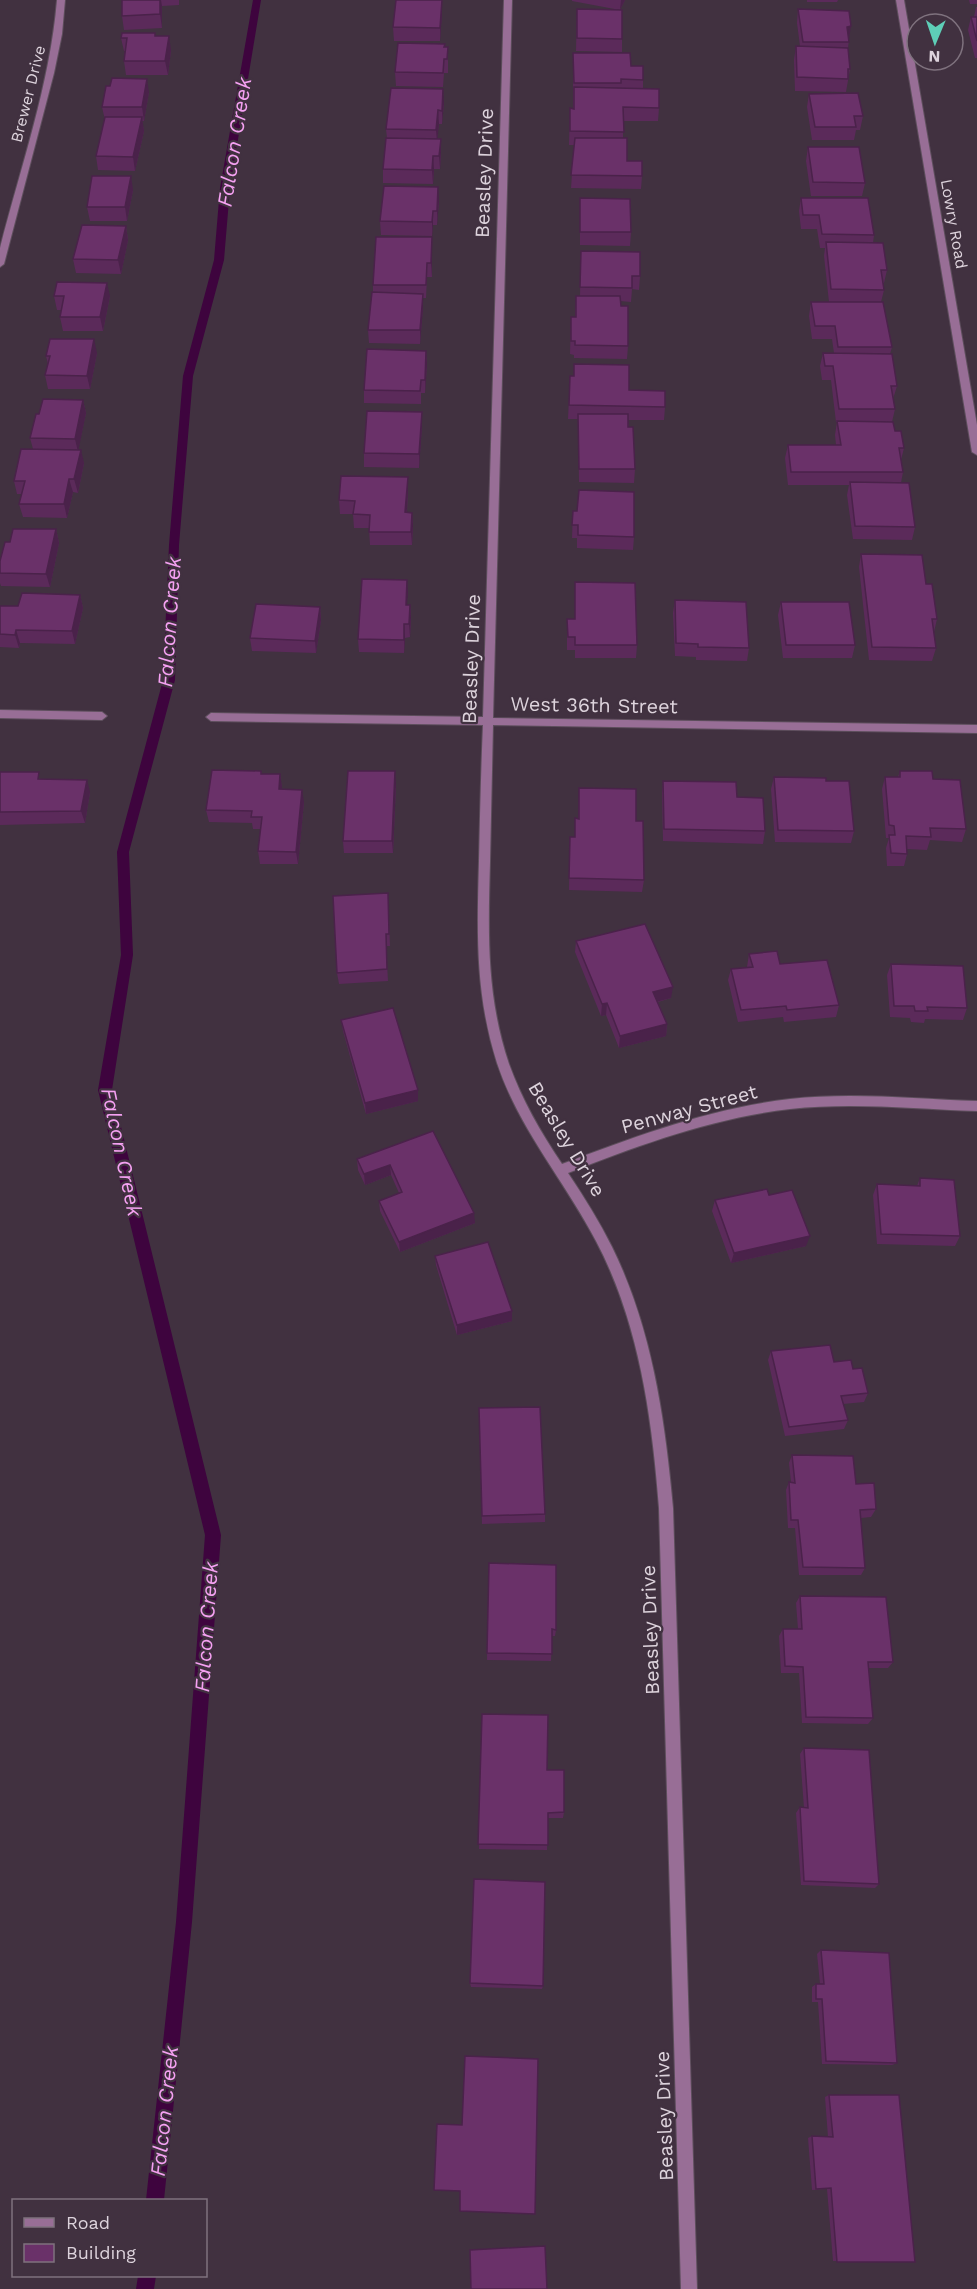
<svg xmlns="http://www.w3.org/2000/svg" width="977" height="2289" viewBox="0 0 977 2289" font-family="'Work Sans',sans-serif">
<style>
.lines{fill:none;stroke-linecap:round;stroke-linejoin:round}
.stream{fill:#3e043e;fill-rule:evenodd}
.street-casing{stroke:#5d4e5c;stroke-width:2}
.street{fill:#986e96;fill-rule:evenodd}
.wall{fill:#5b2a5a}
.shaded-wall{fill:#4a224a}
.building{fill:#6a3169;stroke:#4a224a;stroke-width:1.5}
.labels{text-anchor:middle;dominant-baseline:central;stroke-width:4.5;stroke-linejoin:round;paint-order:stroke}
.far-street-label{font-size:16px;fill:#ddd3dc;stroke:#413140}
.street-label{font-size:20px;fill:#ddd3dc;stroke:#413140}
.water-label{font-size:21px;font-style:italic;fill:#f5a1f2;stroke:#413140}
</style>
<rect width="100%" height="100%" fill="#413140"/>
<g class="lines">
<g class="stream">
<polygon points="253,0 261,0 230,188 224,260 193,376 179,545 175,680 129,852 133,955 112,1090 221,1535 192,1922 164,2200 146,2200 176,1922 205,1535 98,1090 121,955 117,852 163,680 169,545 183,376 214,260 220,188"/>
<polygon points="138,2276 156,2276 154,2289 136,2289"/>
</g>
<g class="street-casing">
<g id="street">
<path d="M57,0h8l-3,34 -8,39 -50,191 -4,3v-19c21,-82 50,-164 57,-248z"/>
<path d="M504,0h8l-19,718 484,7v8l-484,-8c-1,46 -2,91 -3,137 -2,70 -4,134 19,202 13,36 32,69 53,100 74,-28 149,-56 228,-65 62,-7 125,0 187,2v10c-62,-2 -125,-9 -187,-2 -77,9 -151,36 -222,64 16,24 31,48 44,74 40,81 53,172 61,261l24,781h-16l-22,-781c-7,-91 -20,-186 -63,-267 -32,-61 -77,-112 -99,-178 -22,-69 -20,-131 -18,-202 1,-45 2,-91 4,-136l-272,-4 -5,-4 5,-4 272,4z"/>
<polygon points="896,0 904,0 977,425 977,455 972,452"/>
<polygon points="0,710 102,712 107,716 102,720 0,718"/>
</g>
</g>
<use href="#street" class="street"/>
</g>
<g class="wall">
<polygon points="122,0 179,0 179,5 162,6 162,28 124,30 122,16"/>
<polygon points="572,0 625,0 620,10 572,1"/>
<polygon points="807,0 838,0 837,2 807,2"/>
<polygon points="969,0 977,0 977,4 970,4"/>
<polygon points="976,7 977,7 977,58 975,58 968,30 971,17 974,17"/>
<polygon points="577,9 622,39 622,52 576,51"/>
<polygon points="798,9 849,39 848,48 850,69 846,92 795,91 794,60 796,46 800,46 797,23"/>
<polygon points="442,13 440,41 394,41 393,27"/>
<polygon points="156,36 171,50 168,75 126,75 124,61 125,51 124,51 121,38"/>
<polygon points="445,47 448,61 448,73 444,73 443,87 396,86 395,72"/>
<polygon points="573,53 631,66 643,80 643,88 659,108 658,121 623,121 623,138 627,161 642,176 641,189 571,188 574,145 569,145 570,108 573,109"/>
<polygon points="149,92 144,121 142,121 144,131 135,171 98,170 96,156 105,120 102,107"/>
<polygon points="809,94 863,116 860,130 856,130 854,140 812,140 807,107"/>
<polygon points="444,103 442,124 439,124 437,138 441,139 441,152 440,169 434,169 433,184 383,183 383,169 387,138 386,129"/>
<polygon points="808,147 865,183 862,196 811,196 806,161"/>
<polygon points="133,190 127,221 90,221 87,207"/>
<polygon points="580,198 631,232 630,246 580,245"/>
<polygon points="801,198 874,235 873,243 887,270 884,283 883,283 884,290 881,302 892,347 890,354 897,386 893,399 895,409 892,422 895,431 904,448 901,460 903,472 901,483 915,527 912,540 853,539 847,495 849,485 788,485 785,458 788,445 836,445 835,435 837,422 836,422 831,380 822,380 820,366 823,353 834,353 832,339 812,339 809,316 811,302 829,302 824,256 825,248 820,248 817,229 801,229 799,211"/>
<polygon points="439,201 437,225 433,225 432,236 381,235 380,221"/>
<polygon points="126,226 128,240 121,274 76,273 73,259"/>
<polygon points="432,237 432,277 427,277 426,298 423,298 423,307 420,344 369,343 368,330 373,292 373,285"/>
<polygon points="581,251 640,276 639,290 632,289 631,302 620,301 628,346 627,359 574,358 574,355 570,354 571,317 575,317 576,296 580,296"/>
<polygon points="54,296 110,296 103,331 63,331 60,317 61,310 57,310"/>
<polygon points="426,351 427,364 425,393 421,393 421,404 364,403 364,390"/>
<polygon points="97,353 90,389 48,389 45,375 48,364 46,356"/>
<polygon points="570,376 629,390 665,407 664,420 628,420 635,469 634,483 579,482 578,419 568,419"/>
<polygon points="83,400 86,413 78,450 84,463 78,493 73,492 67,518 23,517 19,504 22,494 17,494 14,481 33,449 30,438 39,414"/>
<polygon points="422,425 419,468 364,467 364,453"/>
<polygon points="408,477 408,490 407,512 412,513 413,526 412,545 370,545 369,528 354,528 353,514 340,514 339,500"/>
<polygon points="573,511 634,537 633,550 577,548 577,538 572,538"/>
<polygon points="56,529 59,543 50,587 1,586 0,583 0,561 10,542"/>
<polygon points="861,554 926,584 937,619 934,632 936,648 932,661 869,660 859,567"/>
<polygon points="407,580 407,605 410,605 411,618 410,637 405,638 404,653 359,652 358,639"/>
<polygon points="575,582 637,645 636,658 575,658 575,650 567,650 567,619 575,619"/>
<polygon points="80,595 83,608 75,644 20,643 19,648 0,647 0,606 18,606"/>
<polygon points="675,600 749,648 747,661 696,660 696,657 675,656 673,613"/>
<polygon points="781,602 855,645 852,658 783,658 778,615"/>
<polygon points="320,607 321,620 316,653 252,651 250,638"/>
<polygon points="261,771 262,774 280,774 282,789 304,802 298,864 260,864 258,851 261,829 253,829 252,823 209,822 206,810"/>
<polygon points="900,771 933,779 966,829 962,842 930,840 927,850 907,849 907,854 904,866 887,866 886,848 889,838 886,838 882,789 885,777 898,777"/>
<polygon points="0,772 41,779 90,792 85,823 0,825"/>
<polygon points="774,777 826,781 854,831 851,843 775,842 771,789"/>
<polygon points="663,781 737,797 765,831 763,844 663,841 662,793"/>
<polygon points="396,784 393,853 344,853 343,841"/>
<polygon points="579,788 636,821 644,880 642,892 569,890 570,837 575,837 575,818 578,819"/>
<polygon points="388,893 390,946 386,946 388,981 339,984 337,973"/>
<polygon points="576,941 671,998 658,1002 667,1024 666,1036 619,1048 606,1015 601,1016 575,952"/>
<polygon points="749,954 780,964 839,1005 836,1017 784,1022 783,1017 738,1022 728,980 731,969 747,967"/>
<polygon points="891,964 967,1008 963,1020 925,1019 924,1023 911,1022 910,1018 890,1017 887,975"/>
<polygon points="341,1020 418,1101 366,1114 343,1031"/>
<polygon points="433,1131 475,1223 400,1252 380,1211 379,1201 399,1193 391,1175 365,1185 358,1170 357,1159"/>
<polygon points="920,1178 960,1236 955,1246 877,1244 873,1195 877,1184 917,1186"/>
<polygon points="769,1195 806,1246 731,1263 712,1211 715,1200"/>
<polygon points="435,1256 512,1311 512,1321 457,1335 436,1265"/>
<polygon points="771,1351 834,1362 853,1369 868,1393 864,1402 843,1404 848,1420 844,1429 785,1436 768,1360"/>
<polygon points="479,1408 545,1514 545,1522 482,1524"/>
<polygon points="792,1455 856,1484 876,1509 871,1517 861,1518 865,1568 861,1575 799,1575 795,1528 788,1528 786,1490 789,1482 791,1482 789,1463"/>
<polygon points="489,1563 556,1630 555,1636 552,1636 551,1661 487,1660"/>
<polygon points="800,1596 893,1662 888,1668 869,1668 873,1718 868,1724 802,1723 799,1673 781,1673 779,1636 783,1629 798,1629 796,1603"/>
<polygon points="482,1714 547,1770 564,1812 563,1818 548,1818 547,1850 479,1849"/>
<polygon points="804,1748 879,1884 875,1888 801,1885 796,1813 800,1807 804,1808 800,1754"/>
<polygon points="821,1950 897,2063 892,2065 822,2064 818,2002 812,2002 812,1987 816,1984 820,1984 817,1954"/>
<polygon points="470,1983 543,1986 542,1989 471,1987"/>
<polygon points="829,2095 915,2262 833,2261 827,2189 812,2190 808,2138 812,2136 828,2137 825,2097"/>
</g>
<g class="shaded-wall">
<polygon points="160,0 161,0 162,6 162,28 160,14"/>
<polygon points="442,0 442,13 440,41 440,28"/>
<polygon points="621,0 625,0 620,10"/>
<polygon points="851,26 849,39 847,27"/>
<polygon points="169,36 171,50 168,75 165,61"/>
<polygon points="147,79 149,92 144,121 142,107"/>
<polygon points="443,89 444,103 442,124 442,111"/>
<polygon points="438,110 439,124 437,143 436,130"/>
<polygon points="142,117 144,131 135,171 133,157"/>
<polygon points="441,139 441,152 440,169 439,156"/>
<polygon points="433,156 434,169 433,184 432,170"/>
<polygon points="131,176 133,190 127,221 125,207"/>
<polygon points="438,187 439,201 437,225 437,211"/>
<polygon points="433,211 433,225 432,236 432,222"/>
<polygon points="126,226 128,240 121,274 118,260"/>
<polygon points="432,237 432,277 431,263"/>
<polygon points="107,283 110,296 103,331 100,317"/>
<polygon points="423,294 423,307 420,344 420,330"/>
<polygon points="94,339 97,353 90,389 87,376"/>
<polygon points="426,351 427,364 425,393 425,380"/>
<polygon points="83,400 86,413 78,452 75,439"/>
<polygon points="422,412 422,425 419,468 419,454"/>
<polygon points="81,450 84,463 78,493 74,479"/>
<polygon points="408,477 408,490 406,526 405,512"/>
<polygon points="69,479 73,492 67,518 64,504"/>
<polygon points="412,513 413,526 412,545 411,532"/>
<polygon points="56,529 59,543 50,587 46,574"/>
<polygon points="407,580 408,593 406,618 406,605"/>
<polygon points="80,595 83,608 75,644 72,631"/>
<polygon points="410,605 411,618 410,637 409,624"/>
<polygon points="320,607 321,620 316,653 315,641"/>
<polygon points="404,624 405,638 404,653"/>
<polygon points="16,630 20,643 19,648 15,635"/>
<polygon points="395,771 396,784 393,853 392,841"/>
<polygon points="280,774 282,787 281,802 279,789"/>
<polygon points="87,780 90,792 85,823 81,811"/>
<polygon points="302,790 304,802 298,864 296,852"/>
<polygon points="673,987 671,998 652,1003 653,992"/>
<polygon points="607,1003 606,1015 601,1016 602,1004"/>
<polygon points="667,1024 666,1036 619,1048 620,1036"/>
<polygon points="418,1090 418,1101 366,1114 365,1103"/>
<polygon points="390,1165 391,1175 365,1185 364,1174"/>
<polygon points="474,1213 475,1223 400,1252 399,1242"/>
<polygon points="810,1236 806,1246 731,1263 734,1253"/>
<polygon points="512,1311 512,1321 457,1335 457,1325"/>
</g>
<g class="building">
<polygon points="122,0 160,0 160,14 122,16"/>
<polygon points="396,0 442,0 440,28 393,27"/>
<polygon points="577,9 622,10 622,39 577,38"/>
<polygon points="798,9 849,11 851,26 847,27 849,42 803,42"/>
<polygon points="971,17 977,17 977,41"/>
<polygon points="122,33 155,33 155,36 169,36 165,61 124,61 127,38 121,38"/>
<polygon points="398,43 445,44 444,47 448,47 447,59 444,59 443,73 395,72"/>
<polygon points="796,46 848,48 850,69 848,69 848,79 797,77"/>
<polygon points="573,53 630,53 631,66 643,66 643,80 621,79 621,83 574,83"/>
<polygon points="112,78 147,79 142,107 102,107 106,86 110,86"/>
<polygon points="574,87 659,89 659,108 623,107 624,132 570,131 570,108 574,109"/>
<polygon points="391,88 443,89 442,111 438,110 436,130 386,129"/>
<polygon points="858,93 863,116 854,116 856,127 815,127 809,94"/>
<polygon points="105,117 142,117 133,157 96,156"/>
<polygon points="386,138 441,139 439,156 433,156 432,170 383,169"/>
<polygon points="575,138 627,138 627,161 642,161 642,176 571,175"/>
<polygon points="808,147 859,147 865,183 813,182"/>
<polygon points="92,176 131,176 125,207 87,207"/>
<polygon points="384,186 438,187 437,211 433,211 432,222 380,221"/>
<polygon points="580,198 630,199 631,232 580,232"/>
<polygon points="801,198 868,198 874,235 822,234 819,215 803,215"/>
<polygon points="82,225 126,226 118,260 73,259"/>
<polygon points="376,237 432,237 431,263 427,263 426,285 373,285"/>
<polygon points="826,242 883,243 887,270 881,270 884,290 831,289"/>
<polygon points="581,251 640,252 640,276 632,276 632,288 580,287"/>
<polygon points="57,282 107,283 100,317 60,317 64,296 54,296"/>
<polygon points="372,292 423,294 420,330 368,330"/>
<polygon points="576,296 620,296 621,306 628,306 628,346 575,345 575,341 571,341 571,317 576,317"/>
<polygon points="811,302 883,302 892,347 838,347 835,326 815,326"/>
<polygon points="50,339 94,339 87,376 45,375 50,356 46,356"/>
<polygon points="367,349 426,351 425,380 421,380 420,391 364,390"/>
<polygon points="823,353 892,354 897,386 891,386 895,409 839,409 833,366 825,366"/>
<polygon points="574,364 629,365 629,390 665,391 665,407 569,405 570,376 574,376"/>
<polygon points="43,399 83,400 75,439 30,438 36,414 39,414"/>
<polygon points="367,411 422,412 419,454 364,453"/>
<polygon points="578,414 628,414 628,427 633,427 635,469 579,469"/>
<polygon points="837,421 893,422 895,431 901,431 904,448 899,448 903,472 791,472 788,445 841,445"/>
<polygon points="21,449 81,450 74,479 69,479 64,504 19,504 25,481 14,481"/>
<polygon points="341,476 408,477 405,512 412,513 411,532 369,532 370,515 353,514 355,501 339,500"/>
<polygon points="850,482 909,483 915,527 855,526"/>
<polygon points="579,490 634,492 634,537 578,535 578,525 572,525 573,511 577,511"/>
<polygon points="13,529 56,529 46,574 0,573 0,561 5,542 10,542"/>
<polygon points="861,554 922,555 926,584 932,584 937,619 932,619 936,648 872,647"/>
<polygon points="362,579 407,580 406,605 410,605 409,624 404,624 404,640 358,639"/>
<polygon points="575,582 635,583 637,645 575,645 575,637 568,637 567,619 575,619"/>
<polygon points="22,593 80,595 72,631 16,630 15,635 0,634 0,606 18,606"/>
<polygon points="675,600 746,602 749,648 698,647 698,644 676,643"/>
<polygon points="781,602 849,602 855,645 786,645"/>
<polygon points="256,604 320,607 315,641 250,638"/>
<polygon points="212,770 261,771 261,774 280,774 279,789 302,790 296,852 258,851 262,817 251,817 252,811 206,810"/>
<polygon points="348,771 395,771 392,841 343,841"/>
<polygon points="900,771 932,771 933,779 960,780 966,829 930,828 931,837 906,836 907,854 891,853 889,835 895,835 894,826 889,825 885,777 900,777"/>
<polygon points="0,772 39,772 38,779 87,780 81,811 0,812"/>
<polygon points="774,777 826,778 826,781 849,781 854,831 778,830"/>
<polygon points="663,781 736,782 737,797 763,798 765,831 664,829"/>
<polygon points="579,788 636,789 636,821 643,821 644,880 569,878 570,837 575,837 575,818 579,819"/>
<polygon points="388,893 389,934 386,934 387,969 337,973 333,896"/>
<polygon points="645,924 673,987 653,992 667,1024 620,1036 607,1003 602,1004 576,941"/>
<polygon points="777,951 780,964 827,960 839,1005 787,1010 786,1006 741,1010 731,969 753,967 749,954"/>
<polygon points="891,964 963,966 967,1008 927,1007 928,1011 915,1011 914,1006 894,1006"/>
<polygon points="393,1008 418,1090 365,1103 341,1020"/>
<polygon points="433,1131 474,1213 399,1242 379,1201 402,1192 390,1165 364,1174 357,1159"/>
<polygon points="920,1178 954,1180 960,1236 881,1234 877,1184 920,1186"/>
<polygon points="767,1189 769,1195 792,1190 810,1236 734,1253 715,1200"/>
<polygon points="488,1242 512,1311 457,1325 435,1256"/>
<polygon points="830,1345 834,1362 851,1360 853,1369 862,1368 868,1393 841,1396 848,1420 789,1427 771,1351"/>
<polygon points="540,1407 545,1514 482,1516 479,1408"/>
<polygon points="792,1455 853,1456 856,1484 874,1483 876,1509 860,1510 865,1568 803,1567 798,1520 791,1520 789,1482 795,1483"/>
<polygon points="489,1563 556,1565 556,1630 552,1629 552,1654 487,1653"/>
<polygon points="800,1596 886,1597 893,1662 868,1662 873,1718 806,1717 803,1667 785,1666 783,1629 802,1629"/>
<polygon points="482,1714 548,1715 547,1770 564,1770 564,1812 548,1813 548,1845 478,1844"/>
<polygon points="804,1748 869,1750 879,1884 804,1881 800,1807 808,1808"/>
<polygon points="474,1879 545,1882 543,1986 470,1983"/>
<polygon points="821,1950 889,1953 897,2063 826,2061 822,1999 816,1999 816,1984 824,1984"/>
<polygon points="465,2056 538,2059 535,2214 460,2211 460,2191 434,2190 437,2124 462,2125"/>
<polygon points="829,2095 899,2095 915,2262 837,2262 831,2188 816,2189 812,2136 833,2137"/>
<polygon points="545,2246 547,2289 471,2289 470,2250"/>
</g>
<g class="labels">
<g class="far-street-label">
<text transform="translate(28 94) rotate(-76)">Brewer Drive</text>
<text transform="translate(954 224) rotate(80)">Lowry Road</text>
</g>
<g class="street-label">
<text transform="translate(484 173) rotate(-88)">Beasley Drive</text>
<text transform="translate(471 659) rotate(-88)">Beasley Drive</text>
<text transform="translate(594 705) rotate(1)">West 36th Street</text>
<text transform="translate(689 1109) rotate(-15)">Penway Street</text>
<text transform="translate(567 1139) rotate(59)">Beasley Drive</text>
<text transform="translate(650 1630) rotate(-92)">Beasley Drive</text>
<text transform="translate(664 2116) rotate(-92)">Beasley Drive</text>
</g>
<g class="water-label">
<text transform="translate(234 142) rotate(-81)">Falcon Creek</text>
<text transform="translate(169 622) rotate(-86)">Falcon Creek</text>
<text transform="translate(122 1152) rotate(78)">Falcon Creek</text>
<text transform="translate(206 1627) rotate(-86)">Falcon Creek</text>
<text transform="translate(164 2111) rotate(-84)">Falcon Creek</text>
</g>
</g>
<rect x="12" y="2199" width="195" height="78" fill="#413140" stroke="#7f727e" stroke-width="1.5"/>
<rect x="24" y="2218" width="30" height="9" fill="#986e96" stroke="#7f727e" stroke-width="1.5"/>
<text x="66" y="2229" font-size="18" fill="#ddd3dc">Road</text>
<rect x="24" y="2244" width="30" height="18" fill="#6a3169" stroke="#7f727e" stroke-width="1.5"/>
<text x="66" y="2259" font-size="18" fill="#ddd3dc">Building</text>
<g transform="translate(935 42) rotate(182)"><circle r="28" fill="#413140" stroke="#7f727e" stroke-width="1.5"/>
<path d="M0-4.5L10 22L0 15L-10 22Z" fill="#5eceb7"/>
<text y="-9" font-size="16" font-weight="bold" text-anchor="middle" fill="#ddd3dc">N</text>
</g>
</svg>
